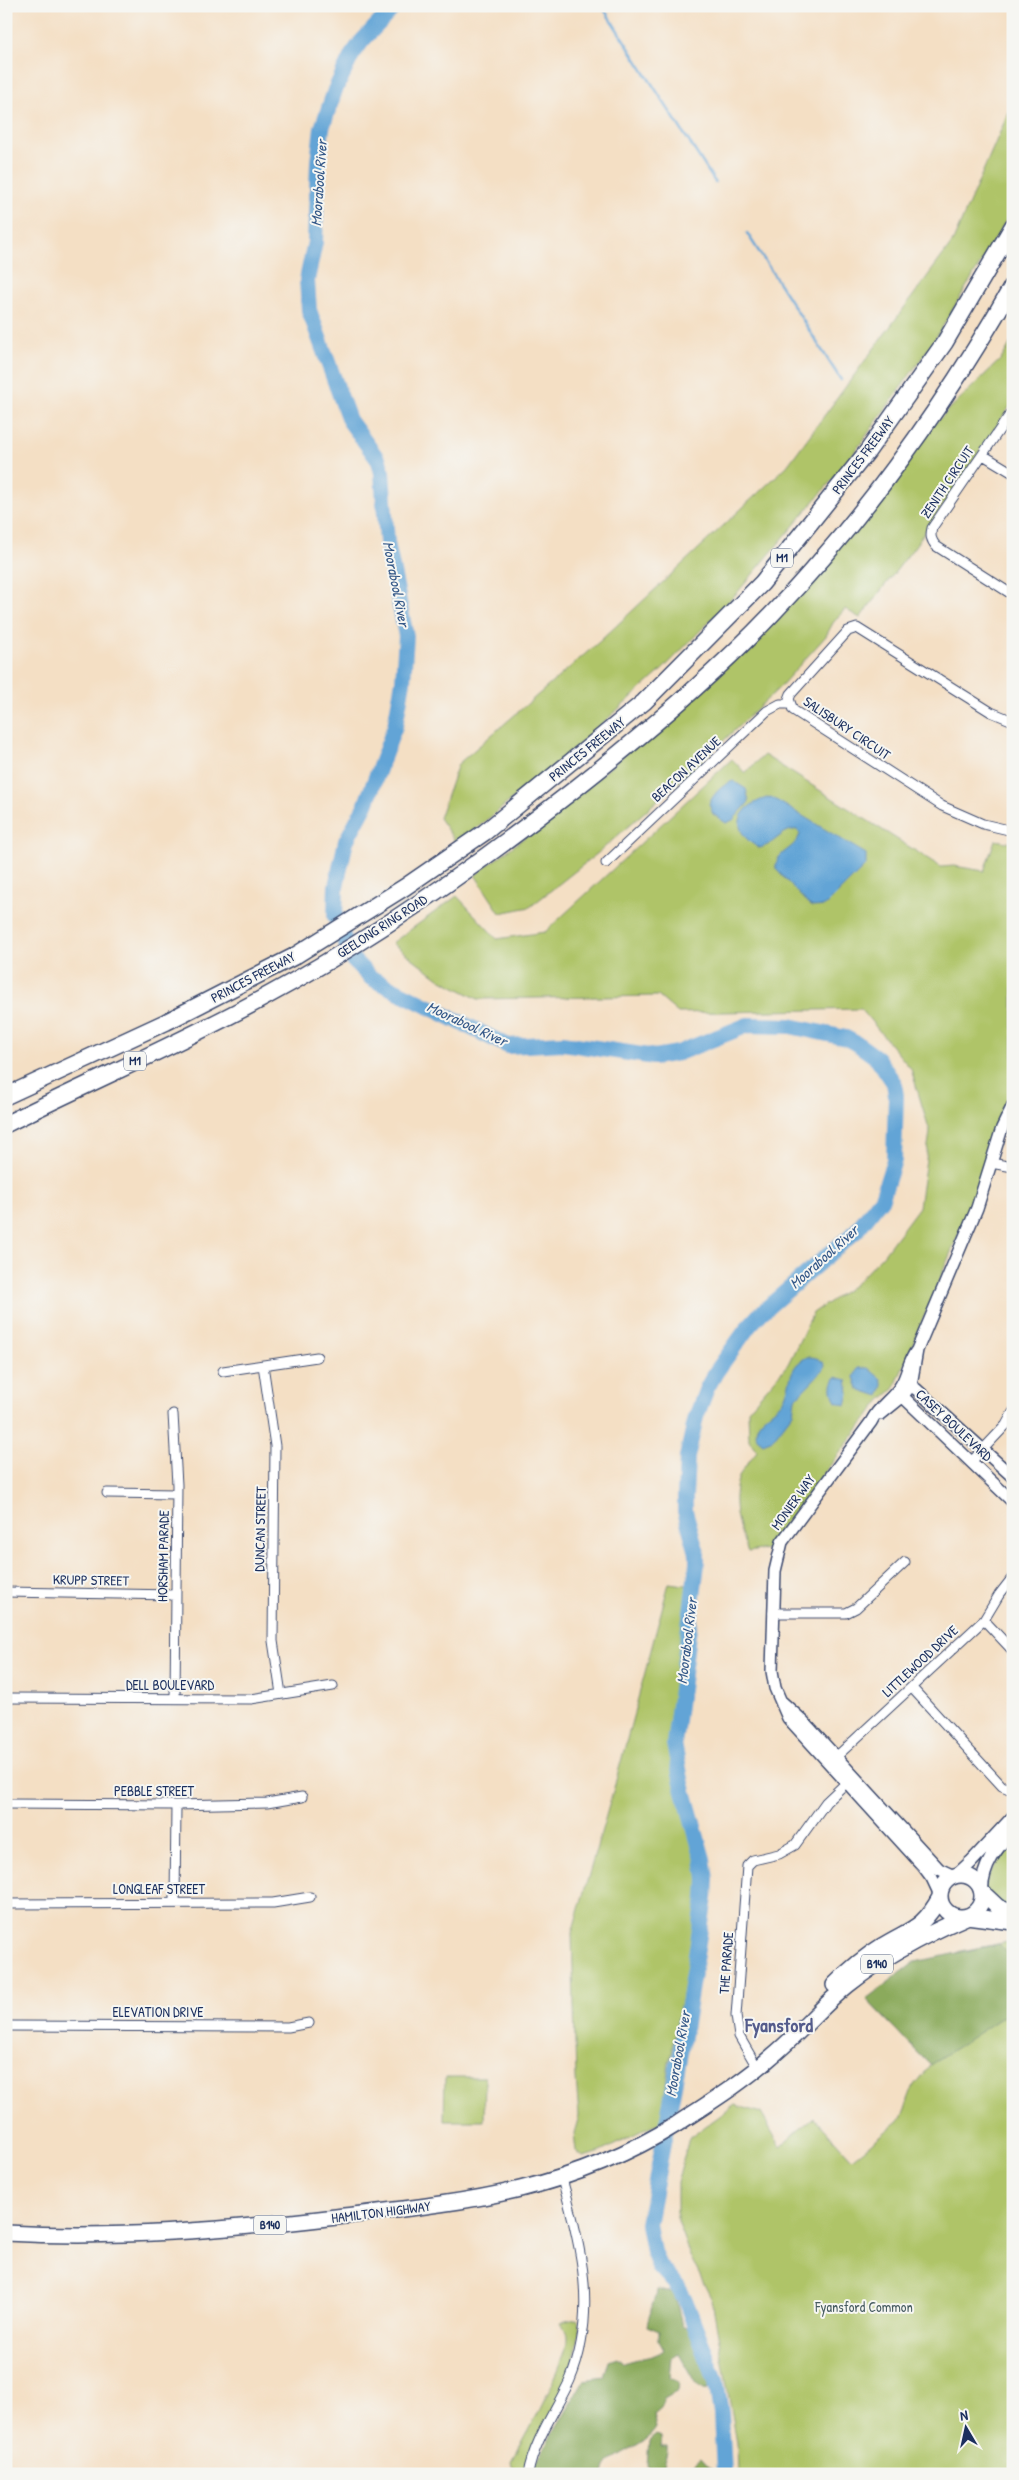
<svg xmlns="http://www.w3.org/2000/svg" width="1019" height="2480" font-family="'Patrick Hand',sans-serif">
<style>
.green{fill:#afc468;stroke:#657a63}
.forest{fill:#8baa5c;stroke:#536c5d}
.water{fill:#62a4d6;stroke:#3e6a9a}
.lines{fill:none;stroke-linecap:round;stroke-linejoin:round}
.stream{stroke:#62a4d6;stroke-width:2.5}
.river{stroke:#62a4d6;stroke-width:16}
.minor-casing{stroke:#3c496d;stroke-width:11}
.tertiary-casing{stroke:#3c496d;stroke-width:14}
.secondary-casing{stroke:#3c496d;stroke-width:15}
.primary-casing{stroke:#3c496d;stroke-width:18}
.motorway-casing{stroke:#3c496d;stroke-width:19}
.minor{stroke:#fff;stroke-width:9}
.tertiary{stroke:#fff;stroke-width:11}
.secondary{stroke:#fff;stroke-width:12}
.primary{stroke:#fff;stroke-width:15}
.motorway{stroke:#fff;stroke-width:16}
.labels{text-anchor:middle;stroke-width:4;stroke-linejoin:round;paint-order:stroke}
.shield{fill:#f6f6f2;stroke:#5d6b8a;stroke-width:1}
.shield-label{font-size:12px;font-weight:bold;fill:#1b2f5e}
.street-label{font-size:14px;fill:#1b2f5e;stroke:#f6f6f2}
.park-label{font-size:14px;fill:#475c61;stroke:#f6f6f2}
.water-label{font-size:15px;font-style:italic;fill:#345888;stroke:#f6f6f2}
.district-label{font-size:19px;font-weight:bold;fill:#545c8c;stroke:#f6f6f2}
</style>
<rect width="100%" height="100%" fill="#f6f6f2"/>
<filter id="ink" filterUnits="userSpaceOnUse"><feTurbulence type="fractalNoise" baseFrequency=".02" numOctaves="2"/><feDisplacementMap in="SourceGraphic" scale="10" xChannelSelector="R" yChannelSelector="G"/><feConvolveMatrix kernelMatrix="1 2 1 2 8 2 1 2 1" color-interpolation-filters="sRGB"/></filter>
<filter id="wash" filterUnits="userSpaceOnUse"><feTurbulence type="fractalNoise" baseFrequency=".0096" numOctaves="4" result="noise"/><feDisplacementMap in="SourceGraphic" scale="20" xChannelSelector="R" yChannelSelector="G"/><feGaussianBlur stdDeviation="1.12" result="paint"/><feColorMatrix in="noise" values="0 0 0 0 0 0 0 0 0 0 0 0 0 0 0 0 0 1.4 0 .05"/><feComposite in="paint" operator="in"/></filter>
<g filter="url(#wash)">
<rect width="100%" height="100%" fill="#f4dfc4"/>
<path class="green" d="M1013 102V209L934 341 849 460 736 594 662 670 566 756 457 844 439 818 458 764 599 642 787 466 952 243Z
M1013 339V402L915 546 860 618 845 609 833 623 826 636 779 688 701 762 598 853 530 907 500 913 475 875 570 803 718 671 936 422 1002 358Z
M764 755 941 867 954 866 984 871 995 840 1013 843V1096L1002 1107 971 1204 894 1389 881 1400 787 1521 773 1543 767 1549 748 1552C739 1530 730 1504 738 1480 741 1470 751 1459 757 1451L749 1440 748 1410 788 1364 813 1313 854 1285 883 1255 919 1207 930 1132 911 1069 861 1009 678 1013 658 996 478 999 440 979 392 943 457 896 497 939 545 932 732 759 745 773Z
M669 1583 693 1586 674 1744 677 1767 700 1820 699 1909 669 2063 661 2122 598 2153 583 2157 576 2151 574 2133 579 2116 576 2079 572 1933 612 1795Z
M1013 1842V1913L982 1892 990 1873Z
M1013 1941V2474H738L737 2443 712 2300 690 2256 677 2221V2183L689 2138 735 2105 761 2113 780 2146 814 2117 852 2159 901 2119 914 2085 930 2065 866 1999 961 1951Z
M445 2077H485L484 2121H444Z
M578 2319C588 2348 538 2443 525 2474H515L512 2462C524 2440 569 2359 567 2337 567 2332 563 2326 561 2322Z"/>
<path class="forest" d="M999 1944 1013 1961V2010L930 2065 866 1999 915 1962Z
M657 2290 674 2292 682 2325 694 2331 713 2383 707 2390 696 2384 679 2354 672 2358 670 2378 679 2382 678 2391 664 2399 661 2407 653 2414 656 2428C645 2448 607 2453 604 2474H535L533 2467 584 2380 604 2377 609 2360 617 2357 624 2363C638 2357 652 2359 664 2350L659 2341V2331L647 2326C649 2312 656 2303 657 2290Z
M656 2435 662 2437 661 2447H667C668 2457 661 2463 663 2474H651L647 2465 649 2441Z
M701 2458 712 2470 711 2474H697L694 2464Z"/>
<path class="water" d="M733 781 746 789 749 802 733 820 726 823 713 814 709 804C714 793 722 785 733 781Z
M771 797 866 854V865L825 906 813 907 808 904 776 869C774 851 797 850 800 833L797 830C782 828 774 846 759 848 726 829 739 804 771 797Z
M807 1357C815 1357 819 1358 825 1364L824 1369 795 1399 793 1413 773 1439 763 1443 757 1438C751 1417 778 1413 785 1396 792 1380 788 1367 807 1357Z
M858 1368H868L881 1379 883 1386 879 1396 858 1389 854 1377Z
M836 1377 847 1380 849 1393 846 1405 836 1402C832 1393 829 1386 836 1377Z"/>
<g class="lines">
<path class="stream" d="M602 6 715 182
M747 233 841 380"/>
<path class="river" d="M395 6 362 41 352 55 335 90 322 128 318 162 315 242 307 280 309 310 349 420 379 461 382 473 387 542 406 636 403 681 395 726 366 804 346 841 336 886 335 916 352 959 371 978 508 1046 563 1043 655 1057 678 1053 748 1025 790 1026 846 1038 859 1045 877 1058 894 1083 896 1096 894 1160 882 1198 856 1231 761 1313 749 1326 716 1372 707 1388 696 1417 687 1457 685 1497V1511L697 1553V1564L674 1744 682 1784 703 1859 706 1879 705 1898 682 2042 648 2224 653 2252 659 2266 678 2287 685 2300 716 2381 721 2414 724 2474"/>
</g>
</g>
<g filter="url(#ink)">
<g class="lines">
<g class="minor-casing">
<path id="minor" d="M1013 410 932 528C930 536 931 540 936 546L1013 595
M983 455 1013 473
M1013 721 991 712 857 628 848 631 791 694 789 699 793 710 942 806 983 824 1013 831
M606 863 767 711 780 704H789
M991 1163 1013 1167
M263 1365 275 1446 273 1641 281 1694
M223 1371 317 1357
M173 1414 177 1485 175 1698
M972 1461 1006 1425 1013 1412
M107 1493 177 1494
M6 1592 176 1595
M773 1613H846L856 1608 905 1562
M984 1620 1013 1651
M912 1688 1002 1786 1009 1789H1013
M6 1698 251 1699 333 1686
M836 1757 984 1620 999 1595 1013 1577
M6 1804 176 1805 267 1803 302 1797
M175 1903 176 1805
M6 1904 273 1903 310 1897
M6 2026 288 2027 309 2023
M754 2062 739 2036 736 2016 747 1866 753 1860 779 1854 795 1845 826 1802 846 1783
M528 2474C534 2441 556 2410 570 2380 598 2313 581 2245 562 2179"/>
</g>
<g class="tertiary-casing">
<path id="tertiary" d="M917 1350C908 1361 908 1374 901 1385 892 1400 880 1404 871 1422L782 1542 775 1571 772 1671 775 1688 788 1718 923 1866 932 1878 940 1895
M904 1383 916 1389 1013 1477
M898 1392 1013 1502
M881 1414 902 1397 911 1385 917 1350 977 1208 1002 1128 1013 1105
M782 1702 803 1721 939 1869 954 1876"/>
</g>
<g class="secondary-casing">
<path id="secondary" d="M956 1876 971 1862 1013 1817
M982 1890C982 1866 997 1847 1013 1830"/>
</g>
<g class="primary-casing">
<path id="primary" d="M940 1896a21 21 0 1 1 42 0a21 21 0 1 1-42 0Z
M982 1892 998 1907 1013 1913
M967 1916 1013 1922
M834 1985C849 1970 864 1957 882 1946 911 1928 922 1930 940 1897
M6 2233C117 2239 227 2230 336 2217 463 2202 566 2193 677 2124 709 2103 743 2082 771 2057 798 2035 821 2007 848 1985 883 1957 924 1935 966 1917"/>
</g>
<g class="motorway-casing">
<path id="motorway" d="M6 1096 166 1022 293 957 405 887 485 832 644 702 762 583 867 452 945 342 1013 226
M6 1124C92 1081 181 1043 265 997 373 939 475 867 571 792 641 737 710 679 772 614 866 516 946 403 1013 285"/>
</g>
<use href="#minor" class="minor"/>
<use href="#tertiary" class="tertiary"/>
<use href="#secondary" class="secondary"/>
<use href="#primary" class="primary"/>
<use href="#motorway" class="motorway"/>
</g>
</g>
<g class="labels">
<g class="shield">
<rect x="771" y="548.5" width="22" height="19" rx="4"/>
<rect x="124" y="1051.5" width="22" height="19" rx="4"/>
<rect x="861" y="1954.5" width="32" height="19" rx="4"/>
<rect x="254" y="2215.5" width="32" height="19" rx="4"/>
</g>
<g class="shield-label">
<text x="782" y="562">M1</text>
<text x="135" y="1065">M1</text>
<text x="877" y="1968">B140</text>
<text x="270" y="2229">B140</text>
</g>
<g class="street-label">
<text transform="translate(863 455) rotate(-53)" y="5">PRINCES FREEWAY</text>
<text transform="translate(947 482) rotate(-56)" y="5">ZENITH CIRCUIT</text>
<text transform="translate(847 728) rotate(34)" y="5">SALISBURY CIRCUIT</text>
<text transform="translate(587 749) rotate(-39)" y="5">PRINCES FREEWAY</text>
<text transform="translate(686 769) rotate(-43)" y="5">BEACON AVENUE</text>
<text transform="translate(382 926) rotate(-33)" y="5">GEELONG RING ROAD</text>
<text transform="translate(253 977) rotate(-28)" y="5">PRINCES FREEWAY</text>
<text transform="translate(954 1425) rotate(43)" y="5">CASEY BOULEVARD</text>
<text transform="translate(793 1502) rotate(-54)" y="5">MONIER WAY</text>
<text transform="translate(260 1529) rotate(-89)" y="5">DUNCAN STREET</text>
<text transform="translate(163 1556) rotate(-89)" y="5">HORSHAM PARADE</text>
<text transform="translate(91 1580) rotate(1)" y="5">KRUPP STREET</text>
<text transform="translate(920 1661) rotate(-43)" y="5">LITTLEWOOD DRIVE</text>
<text x="170" y="1690">DELL BOULEVARD</text>
<text x="154" y="1796">PEBBLE STREET</text>
<text x="159" y="1894">LONGLEAF STREET</text>
<text transform="translate(726 1963) rotate(-86)" y="5">THE PARADE</text>
<text x="158" y="2017">ELEVATION DRIVE</text>
<text transform="translate(381 2212) rotate(-7)" y="5">HAMILTON HIGHWAY</text>
</g>
<g class="park-label">
<text x="864" y="2312">Fyansford Common</text>
</g>
<g class="water-label">
<text transform="translate(319 183) rotate(-86)" y="5">Moorabool River</text>
<text transform="translate(396 584) rotate(79)" y="5">Moorabool River</text>
<text transform="translate(467 1024) rotate(25)" y="5">Moorabool River</text>
<text transform="translate(824 1257) rotate(-42)" y="5">Moorabool River</text>
<text transform="translate(687 1641) rotate(-83)" y="5">Moorabool River</text>
<text transform="translate(678 2054) rotate(-80)" y="5">Moorabool River</text>
</g>
<g class="district-label">
<text x="779" y="2032">Fyansford</text>
</g>
</g>
<rect width="1019" height="2480" fill="none" stroke="#f6f6f2" stroke-width="25"/>
<g transform="translate(966 2428) rotate(351)" stroke="#f6f6f2" stroke-width="4" paint-order="stroke">
<path d="M0-4L9 19L0 12L-9 19Z" fill="#1b2f5e"/>
<text y="-8" font-size="14" font-weight="bold" text-anchor="middle" fill="#1b2f5e">N</text>
</g>
</svg>
